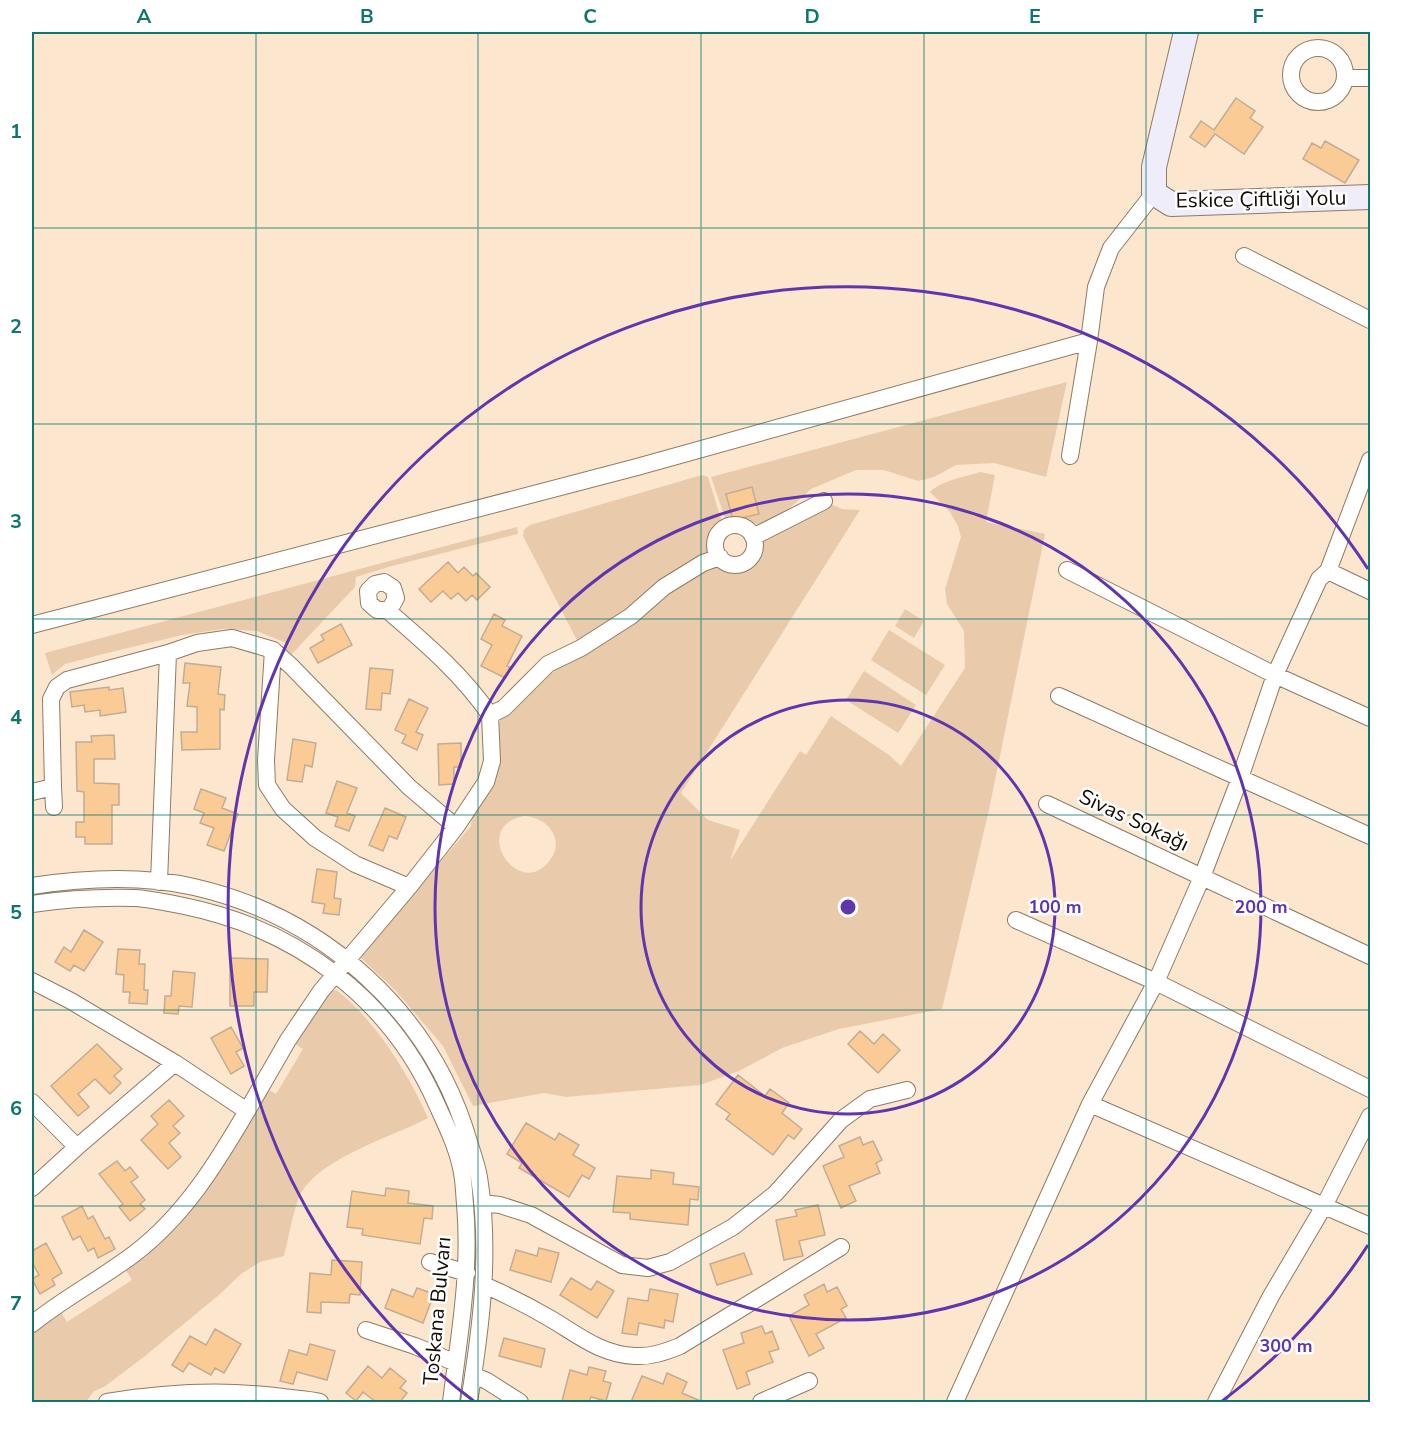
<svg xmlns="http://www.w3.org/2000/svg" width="1402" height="1434" font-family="'Nunito Sans',sans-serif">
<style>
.green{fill:#e9cbac;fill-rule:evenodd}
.building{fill:#fbcb95;stroke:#c2ac95;stroke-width:1.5}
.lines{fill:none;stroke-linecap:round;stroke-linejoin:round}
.street-casing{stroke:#8f7b65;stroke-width:18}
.secondary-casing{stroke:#8f7b65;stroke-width:26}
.street{stroke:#fff;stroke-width:16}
.secondary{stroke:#efedfa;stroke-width:24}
.grid{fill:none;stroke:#0f766e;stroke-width:1.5;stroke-opacity:0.55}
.ring{fill:none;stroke:#5f36ae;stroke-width:3}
.labels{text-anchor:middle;stroke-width:5;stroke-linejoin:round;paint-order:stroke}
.street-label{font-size:21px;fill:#130c05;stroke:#fff}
.centre{fill:#5f36ae;stroke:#fff;stroke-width:3}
.ring-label{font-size:18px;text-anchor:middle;font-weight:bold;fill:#5f36ae;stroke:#fff;stroke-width:5;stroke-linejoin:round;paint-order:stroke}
.neatline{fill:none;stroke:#0f766e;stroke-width:2}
.grid-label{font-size:20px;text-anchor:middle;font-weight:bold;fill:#0f766e}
</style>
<rect width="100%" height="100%" fill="#fce6ce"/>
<path class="green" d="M1067 382 1046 477 994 463 956 465 934 477 918 481 884 470H856L811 489 782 515 760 525 738 519 726 521 711 477Z
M980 472 995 475 986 522 1045 534 989 810 942 1009 839 1029 782 1048 739 1071 700 1085 566 1097 544 1093 473 1106 443 1046 396 991 361 958 386 925 471 826 473 802 504 708 581 648 523 536 524 530 530 525 702 475 708 477 723 525C715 533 711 540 712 551 717 556 722 561 728 563 743 569 755 557 755 543L824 501 842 509 860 510 681 793 708 820 740 830 730 861 800 751 806 755 831 716 889 755 901 766 965 668 964 631 947 604 945 589 961 537 958 526 950 512 930 492C942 480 965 477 980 472ZM524 816C547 817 566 839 550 860 520 902 468 827 524 816Z
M517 527 518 534 392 566 356 577 355 587 290 656 281 649 286 643 257 631 223 629 182 635 99 655 65 664 52 675 45 653Z
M905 609 924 621 914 638 895 626Z
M889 630 945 665 926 695 871 660Z
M864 671 916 705 898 733 846 700Z
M336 990C375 1019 409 1075 428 1118 392 1137 322 1157 301 1193 294 1206 288 1241 284 1256L260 1262 241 1274 220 1294 145 1356 104 1387 94 1391 86 1402H32V1330L59 1309 67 1322 132 1280 124 1267 174 1226 267 1089 276 1094 303 1049 295 1044 330 992Z"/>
<path class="building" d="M1236 98 1255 111 1250 118 1263 127 1244 154 1215 134 1205 147 1190 137 1201 121 1214 130Z
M1325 141 1359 160 1345 183 1303 159 1312 143 1321 148Z
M752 487 759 514 733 520 726 494Z
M448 562 458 573 464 567 473 576 476 573 490 587 477 600 472 595 466 601 458 593 451 599 443 591 431 602 419 589Z
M494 614 505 620 502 626 522 636 507 666 510 667 505 678 481 666 492 645 481 639Z
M341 624 352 645 318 663 310 648 324 640 321 635Z
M185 663 221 667 218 694 225 695 224 710 220 709V749L182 750 181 732H197V707L187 706 190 683H183Z
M370 668 393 670 390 694 382 693 381 710 366 709Z
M109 687V690L123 688 126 712 100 716V710L85 712 84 705 72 707 70 692Z
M409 699 428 708 416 732 423 735 417 750 402 743 406 735 395 730Z
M114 735 115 759H94V783L119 784V805H112V844H85V837H76V822H84V792L77 791 76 742H92L91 736Z
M293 739 316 743 312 767 305 765 302 782 287 780Z
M461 743V767H454V784L439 785 438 744Z
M337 781 357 788 347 813 355 816 349 831 335 826 338 817 326 813Z
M201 789 226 798 222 808 238 814 224 851 207 845 214 828 200 823 204 813 194 809Z
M385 808 406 817 397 839 389 836 383 851 369 845Z
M317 869 337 872 334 898 341 899 339 915 323 913 325 904 312 902Z
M84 930 103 942 84 971 74 965 70 971 55 962 64 947 71 952Z
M118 949 140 950 139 964H145L144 990H148L147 1004 129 1003 130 992H123L124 975 116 974Z
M230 958 268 959 267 992H254V1006H230Z
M173 971 195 973 192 1007 179 1006 178 1014 164 1013 165 996H171Z
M231 1027 243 1048 236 1052 244 1066 231 1074 211 1038Z
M860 1031 874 1044 883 1034 900 1050 878 1073 848 1044Z
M97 1044 122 1069 114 1076 121 1083 110 1094 95 1079 78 1094 89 1107 78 1116 51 1086Z
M738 1075 765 1096 770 1089 789 1103 782 1113 802 1129 794 1139 788 1135 773 1155 726 1119 730 1114 716 1104Z
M169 1100 184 1116 173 1126 180 1133 169 1143 181 1157 168 1169 141 1140 158 1124 151 1116Z
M526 1123 555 1140 559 1133 579 1145 573 1155 595 1168 589 1179 582 1175 569 1197 519 1168 522 1163 507 1154Z
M860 1137 863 1145 873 1141 882 1160 876 1163 880 1173 849 1186 856 1201 841 1208 823 1166 844 1157 839 1146Z
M117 1161 125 1171 130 1167 138 1177 131 1182 145 1200 140 1204 145 1209 130 1221 119 1207 123 1204 99 1174Z
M651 1170 674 1173 673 1184 699 1187 698 1200 690 1199 688 1225 630 1219V1213L613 1212 617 1176 651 1179Z
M386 1188 409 1191 408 1203 433 1206 432 1219 424 1218 420 1244 362 1235 363 1229 347 1227 352 1191 385 1196Z
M818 1205 825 1235 799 1241 803 1256 784 1260 776 1220 797 1216 795 1210Z
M82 1206 88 1219 93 1216 105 1239 109 1237 115 1249 98 1258 94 1248 88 1251 80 1236 73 1240 62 1217Z
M46 1243 62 1273 52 1279 55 1285 40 1294 32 1279 39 1275 32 1262V1251Z
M539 1248 559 1253 551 1282 510 1270 516 1250 537 1256Z
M744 1253 752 1274 717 1285 710 1264Z
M332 1260 362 1262 360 1295 350 1294 349 1303 321 1302V1313L307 1312 310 1273 331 1275Z
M571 1278 591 1290 597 1281 614 1291 597 1318 560 1295Z
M824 1284 827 1292 837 1287 847 1306 841 1309 846 1318 816 1334 824 1348 809 1356 789 1316 809 1305 804 1295Z
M417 1288 434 1294 423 1323 385 1308 392 1289 413 1297Z
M650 1289 678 1294 673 1322 665 1320 664 1328 639 1323 637 1335 622 1333 628 1298 648 1301Z
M762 1326 765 1334 772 1331 779 1349 769 1352 773 1362 746 1372 750 1384 737 1389 723 1350 744 1343 741 1333Z
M215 1329 241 1344 224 1373 215 1368 211 1375 189 1363 183 1372 172 1365 190 1336 206 1345Z
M504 1338 545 1349 541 1367 499 1356Z
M310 1344 335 1351 327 1380 297 1372 293 1384 280 1381 289 1350 307 1355Z
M368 1366 382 1378 390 1368 406 1381 400 1388 407 1393 400 1402H376L363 1392 356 1401 346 1393Z
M589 1367 606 1371 603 1381 611 1383 606 1401 591 1397 589 1402 562 1401 570 1370 587 1375Z
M667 1373 687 1382 682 1393 703 1402H631L642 1376 663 1384Z"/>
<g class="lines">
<g class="street-casing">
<path id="street" d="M1291 75a27 27 0 1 1 54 0a27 27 0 1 1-54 0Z
M1345 78H1370
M1244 256 1370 320
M1070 456 1089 341 1096 287 1111 248 1154 193
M1370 460 1328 571 1319 579 1275 675 1240 778 1370 836
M715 545a20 20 0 1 1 40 0a20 20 0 1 1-40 0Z
M753 537 824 501
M1067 570 1275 675 1370 718
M1328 571 1370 591
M387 610H377L369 603 368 591 375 584 384 582 393 588 396 598 391 607 387 610C424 642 462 674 490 715
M32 625 637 467 1089 341
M273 650 291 666 409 787 456 827
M168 653 197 643 232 638 273 650 266 760 267 785 283 809 315 838 355 864 409 887
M53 787 51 699 57 687 67 680 168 653 159 882
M32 792 53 787 54 807
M1047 804 1202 877 1240 778 1059 696
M32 886C85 878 141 875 194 887 325 917 432 1013 469 1142 473 1154 477 1166 479 1177 491 1252 481 1328 469 1402
M32 904C66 899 101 897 135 898 151 899 169 903 184 906 297 929 391 999 437 1105 447 1127 458 1149 462 1173 464 1183 464 1194 465 1204 471 1272 459 1336 451 1402
M1016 920 1156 982 1202 877 1370 956
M32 981 71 1001 175 1063
M1370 1089 1156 982 1090 1104 1370 1226
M32 1102 77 1147 175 1063 247 1111 288 1040 321 991 409 887 456 827 486 782 492 761 490 715 504 708 548 664 581 648 631 616 664 587 703 563 720 557
M32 1188 77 1147
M482 1203 500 1205 531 1215 622 1265 648 1268 670 1262 733 1227 775 1194 841 1120 870 1099 907 1090
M430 1262 467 1273
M484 1285C507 1295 529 1306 551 1319 578 1335 602 1355 635 1356 651 1357 665 1352 680 1346L841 1247
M32 1324C64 1298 101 1279 134 1254 184 1216 216 1164 247 1111
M366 1330 415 1346 456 1363
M473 1375 487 1381 520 1402
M107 1402C167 1392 223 1389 283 1397 296 1399 308 1399 320 1402
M761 1402 809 1381
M955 1402 1090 1104
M1216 1402 1271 1296 1324 1206 1370 1116"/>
</g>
<g class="secondary-casing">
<path id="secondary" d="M1186 32 1154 167V193L1171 204 1370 197"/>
</g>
<use href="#street" class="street"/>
<use href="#secondary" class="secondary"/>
</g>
<path class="grid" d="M256 32V1402M478 32V1402M701 32V1402M924 32V1402M1146 32V1402M32 228H1370M32 424H1370M32 619H1370M32 815H1370M32 1010H1370M32 1206H1370"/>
<g class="ring">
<circle cx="848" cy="907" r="207"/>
<circle cx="848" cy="907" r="413"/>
<path d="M1368 1245A620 620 0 0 1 1221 1402M475 1402A620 620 0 1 1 1368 569"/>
</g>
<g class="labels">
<g class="street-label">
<text transform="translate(1261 199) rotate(-1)" y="7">Eskice Çiftliği Yolu</text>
<text transform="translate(1134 820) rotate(25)" y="7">Sivas Sokağı</text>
<text transform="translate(437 1311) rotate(-85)" y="7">Toskana Bulvarı</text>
</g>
</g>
<circle cx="848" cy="907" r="9" class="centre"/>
<g class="ring-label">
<text x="1055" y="913">100 m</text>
<text x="1261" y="913">200 m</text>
<text x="1286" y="1352">300 m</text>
</g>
<rect width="1402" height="1434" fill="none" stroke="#ffffff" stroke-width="66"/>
<rect x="33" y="33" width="1336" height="1368" class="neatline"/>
<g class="grid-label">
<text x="144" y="23">A</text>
<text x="367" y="23">B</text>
<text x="590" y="23">C</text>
<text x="812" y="23">D</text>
<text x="1035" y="23">E</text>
<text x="1258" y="23">F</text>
<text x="16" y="138">1</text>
<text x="16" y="333">2</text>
<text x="16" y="528">3</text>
<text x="16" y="724">4</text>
<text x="16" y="919">5</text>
<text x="16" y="1115">6</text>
<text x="16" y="1310">7</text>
</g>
</svg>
